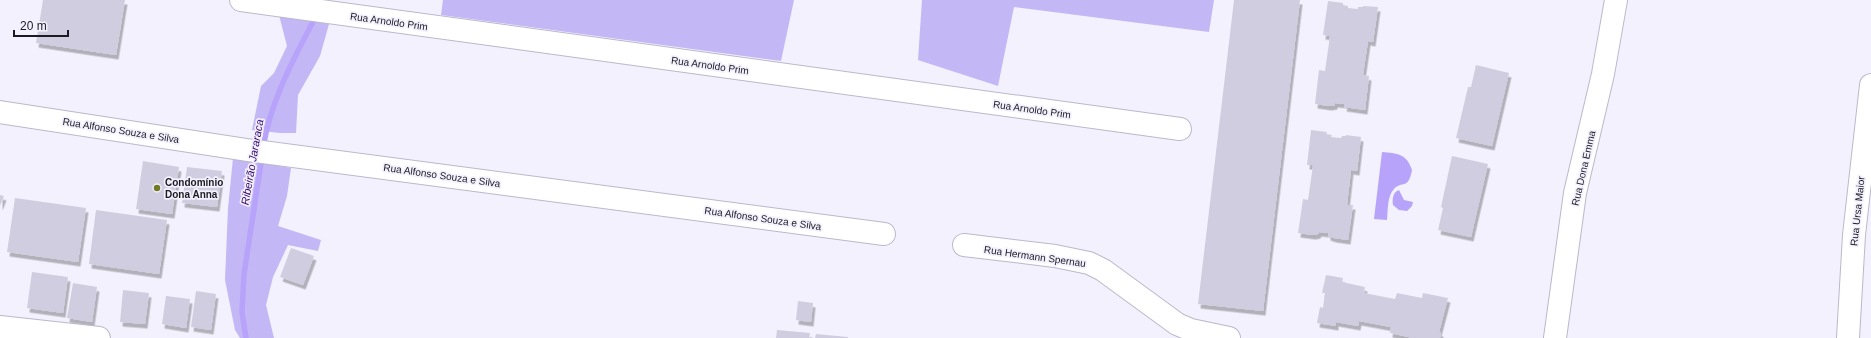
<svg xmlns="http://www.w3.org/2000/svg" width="1871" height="338" font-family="Arial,sans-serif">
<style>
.green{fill:#c4b7f5}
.water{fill:#b7a3fa}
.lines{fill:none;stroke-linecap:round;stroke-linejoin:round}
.stream{stroke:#b7a3fa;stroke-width:5.5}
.building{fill:#d0cde1;filter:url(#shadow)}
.street-casing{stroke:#bbb8cb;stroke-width:24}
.secondary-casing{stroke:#bbb8cb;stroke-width:24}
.street{stroke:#fff;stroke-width:22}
.secondary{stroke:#fff;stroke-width:22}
.poi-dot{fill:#737a24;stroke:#f3f1fd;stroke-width:1.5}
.labels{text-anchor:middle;stroke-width:3.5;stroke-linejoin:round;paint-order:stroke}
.street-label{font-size:10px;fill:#1c1a21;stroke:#f3f1fd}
.poi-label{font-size:10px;font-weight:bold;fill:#1c1a21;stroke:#f3f1fd;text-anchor:start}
.water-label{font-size:11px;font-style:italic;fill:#370a71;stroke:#f3f1fd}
</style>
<defs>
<filter id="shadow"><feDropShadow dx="2.5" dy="4.5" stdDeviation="0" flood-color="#0004"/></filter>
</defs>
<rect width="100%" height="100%" fill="#f3f1fd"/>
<path class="green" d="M443 0H794L781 61 441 15Z
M922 0H1214L1209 32 1014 7 998 86 918 60Z
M279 15 329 24 320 56 298 95 296 133H280L252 130 261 86 274 73 287 46Z
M233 158 291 168 287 196 278 226 321 240 318 251 288 245 273 277 266 305 274 338H240L235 330 225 280 228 208Z"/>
<path class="water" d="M1382 152C1397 153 1407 154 1412 170 1408 191 1402 180 1394 189 1387 196 1388 211 1387 220L1374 219Z
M1399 190 1404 200 1413 202 1412 206 1407 211 1399 210 1393 205C1392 199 1393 192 1399 190Z"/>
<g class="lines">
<path class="stream" d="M263 149C270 100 295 57 317 14
M246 338 242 312 244 274 262 157"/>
</g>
<path class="building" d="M43 0H125L116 55 36 43Z
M1234 0H1300L1263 311 1198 304Z
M1328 1 1343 3V5L1348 6V8L1358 9V7H1363V6L1378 7 1373 42 1368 41 1363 75 1369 76 1365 110 1344 107 1345 104 1335 103V105L1329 106 1315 104 1319 70 1325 71 1330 36 1323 35Z
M1476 65 1509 73 1492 146 1456 138 1468 87H1471Z
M1311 130 1327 132 1326 134 1332 135 1331 137 1341 138 1342 136H1346V135L1361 137 1357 171 1351 170 1347 205H1353L1348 240 1334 238 1328 236V233L1319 232 1318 234 1313 235 1298 233 1303 199 1308 200 1313 165H1307Z
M1452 156 1488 164 1471 237 1438 230 1443 208 1441 207Z
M143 161 179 167 172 214 136 209Z
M187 167 222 171 217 207 182 203Z
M0 195 4 196 0 206Z
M15 198 86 208 78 262 7 252Z
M96 210 167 220 159 274 89 264Z
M291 248 314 256 303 285 280 277Z
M32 272 68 277 63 313 27 308Z
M1326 275 1343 278 1342 282 1365 287 1364 293 1395 299 1397 293 1422 298 1423 293 1448 298 1439 332H1441L1440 338H1413L1390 333 1391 327 1359 321 1358 326 1336 322V326L1317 323 1320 307 1323 308 1325 293H1322Z
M73 283 97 287 92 322 67 318Z
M123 290 149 293 145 324 120 322Z
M196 291 216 294 211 330 191 327Z
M166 296 190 299 186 328 162 324Z
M798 301 813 303 811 322 796 320Z
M777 330 810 333 809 338H776Z
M816 334 848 337V338H815Z"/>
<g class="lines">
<g class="street-casing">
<path id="street" d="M241 0 1180 129
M0 112 247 150 884 234
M964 245 1055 256 1089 263 1103 270 1177 324 1191 330 1229 338
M0 327 99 338
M1848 338 1854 235 1871 85"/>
</g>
<g class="secondary-casing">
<path id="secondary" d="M1555 338 1575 193 1603 74 1616 0"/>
</g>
<use href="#street" class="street"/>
<use href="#secondary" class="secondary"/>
</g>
<circle class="poi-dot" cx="157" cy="188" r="4"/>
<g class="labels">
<g class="street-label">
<text transform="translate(389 21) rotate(8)" y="4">Rua Arnoldo Prim</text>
<text transform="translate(710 65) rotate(8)" y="4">Rua Arnoldo Prim</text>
<text transform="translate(1032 109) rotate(8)" y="4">Rua Arnoldo Prim</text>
<text transform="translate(121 130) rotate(9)" y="4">Rua Alfonso Souza e Silva</text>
<text transform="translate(1583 168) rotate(-77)" y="4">Rua Dona Emma</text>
<text transform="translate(442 175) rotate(8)" y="4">Rua Alfonso Souza e Silva</text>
<text transform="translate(1857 211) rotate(-84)" y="4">Rua Ursa Maior</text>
<text transform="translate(763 218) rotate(8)" y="4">Rua Alfonso Souza e Silva</text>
<text transform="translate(1035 256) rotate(8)" y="4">Rua Hermann Spernau</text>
</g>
<g class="poi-label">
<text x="165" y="186">Condomínio<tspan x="165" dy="12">Dona Anna</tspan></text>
</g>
<g class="water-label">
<text transform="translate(252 162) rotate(-80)" y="4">Ribeirão Jararaca</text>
</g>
</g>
<path d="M14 30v6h54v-6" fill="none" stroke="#1c1a21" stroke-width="2"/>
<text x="20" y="30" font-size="12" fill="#1c1a21" stroke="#f3f1fd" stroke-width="3" paint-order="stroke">20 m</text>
</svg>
